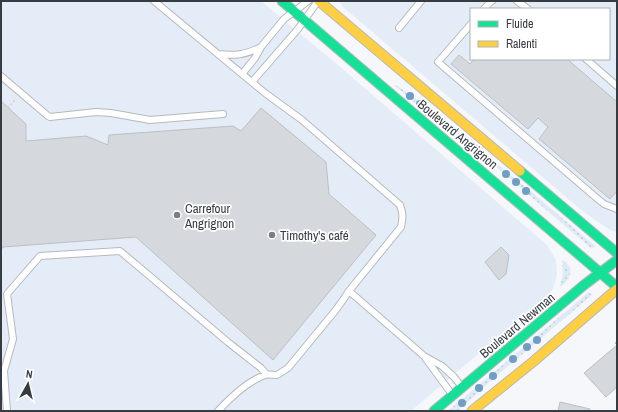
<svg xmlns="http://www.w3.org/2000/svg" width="618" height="412" font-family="'Archivo Narrow',sans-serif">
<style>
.built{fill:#e4edf7;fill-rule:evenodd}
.grass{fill:url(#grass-dots)}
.building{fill:#d5d9dd;stroke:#bcbfc4}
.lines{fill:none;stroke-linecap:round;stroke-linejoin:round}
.lane-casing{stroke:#b6b9bc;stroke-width:8}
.fast-casing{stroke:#b6b9bc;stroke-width:11}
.slow-casing{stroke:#b6b9bc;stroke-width:11}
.path{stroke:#d4d6d7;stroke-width:2;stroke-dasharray:2 2;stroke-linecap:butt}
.lane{stroke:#fefefe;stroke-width:6}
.fast{stroke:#16e098;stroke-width:9}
.slow{stroke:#ffcf43;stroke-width:9}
.tree{fill:#6e9ec5}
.poi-dot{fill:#7a7d82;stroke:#fff;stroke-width:1.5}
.labels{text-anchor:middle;stroke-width:3.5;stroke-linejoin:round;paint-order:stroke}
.street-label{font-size:13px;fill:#373c42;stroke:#fff}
.poi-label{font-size:13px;fill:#373c42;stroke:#fff;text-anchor:start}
</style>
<defs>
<pattern id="grass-dots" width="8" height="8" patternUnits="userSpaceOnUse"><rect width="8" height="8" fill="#dfeaf7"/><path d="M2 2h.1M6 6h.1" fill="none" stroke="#c0cad5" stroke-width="1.8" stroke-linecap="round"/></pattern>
</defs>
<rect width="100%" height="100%" fill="#f5f7fa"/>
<path class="built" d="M1 1H261L339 66 547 245 556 260 557 275 553 289 543 299 411 411H1Z
M339 1H617V232L610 230 585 213 573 203 343 7ZM471 9H609V59H471Z"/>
<path class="grass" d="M396 85 448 122 515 179 528 189 595 246 592 249 495 166 440 124 395 86Z
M562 260C575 266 571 280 560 287V286L563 274Z
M589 292 592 295 494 378 458 411H448Z"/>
<path class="building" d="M459 55 470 64 474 59H567L617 102V191L610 199 539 139 548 127 538 118 528 129 451 64Z
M1 101 26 124V141L86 136 108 145 109 135 233 126 241 131 261 108 326 162 329 194 376 235 273 360 136 237 3 247 1 250Z
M501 247 509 255 506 274 499 280 485 262Z
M617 341V387L606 397 584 373 617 345 615 343Z
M560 402 590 409 589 411H558Z"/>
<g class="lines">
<g class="lane-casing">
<path id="lane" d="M154 1 265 93 302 120 400 205C403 213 403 218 401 227L349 291 343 300 335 311 288 368 277 375C273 375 268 374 265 375 248 381 230 398 218 411
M517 1 528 9
M484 9 490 2 492 1
M471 24 438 62 599 200 604 204 617 209
M399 28 421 1
M218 54C235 56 245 55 261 47
M586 59 617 86
M242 74 255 58 261 47 284 19 308 1
M1 76 48 116 50 117 96 112 111 113 150 120 223 114
M252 82 298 29 318 1
M349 291 424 356 442 366 454 377 462 387
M426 359 451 393
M7 411 4 371 13 339 7 294 40 256 120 251 229 343 261 368 266 374"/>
</g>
<g class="fast-casing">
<path id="fast" d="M282 1 617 287
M520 171 617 253
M434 411 584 285 617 260"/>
</g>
<g class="slow-casing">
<path id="slow" d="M319 1 520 171
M472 411 534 361 617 289"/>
</g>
<path class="path" d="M8 108 16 98"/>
<use href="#lane" class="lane"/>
<use href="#fast" class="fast"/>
<use href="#slow" class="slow"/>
</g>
<g class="tree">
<circle cx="410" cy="96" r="4"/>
<circle cx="420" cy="104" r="4"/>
<circle cx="428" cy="112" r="4"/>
<circle cx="441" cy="122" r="4"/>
<circle cx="449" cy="128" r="4"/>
<circle cx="462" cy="138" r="4"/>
<circle cx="474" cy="148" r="4"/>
<circle cx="506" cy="174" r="4"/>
<circle cx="516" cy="182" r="4"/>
<circle cx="526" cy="191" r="4"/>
<circle cx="537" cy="340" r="4"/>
<circle cx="527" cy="347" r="4"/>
<circle cx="513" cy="359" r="4"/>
<circle cx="493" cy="376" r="4"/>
<circle cx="479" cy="388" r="4"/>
<circle cx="462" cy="403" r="4"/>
</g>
<g class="poi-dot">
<circle cx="177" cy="215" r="4"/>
<circle cx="272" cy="235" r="4"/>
</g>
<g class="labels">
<g class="street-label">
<text transform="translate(458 134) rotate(40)" y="5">Boulevard Angrignon</text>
<text transform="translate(517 325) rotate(-40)" y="5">Boulevard Newman</text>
</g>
<g class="poi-label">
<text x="185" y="213">Carrefour<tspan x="185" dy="15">Angrignon</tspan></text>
<text x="280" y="240">Timothy's café</text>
</g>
</g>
<rect width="618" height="412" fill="none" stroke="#373c42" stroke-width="4"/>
<rect x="470" y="8" width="140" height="52" fill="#ffffff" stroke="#afb1b3"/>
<rect x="478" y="21" width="20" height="6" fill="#16e098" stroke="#afb1b3"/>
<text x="506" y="28" font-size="12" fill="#373c42">Fluide</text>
<rect x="478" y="41" width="20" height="6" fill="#ffcf43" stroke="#afb1b3"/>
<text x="506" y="48" font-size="12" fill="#373c42">Ralenti</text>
<g transform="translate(28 384) rotate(8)" stroke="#ffffff" stroke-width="3" paint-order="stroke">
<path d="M0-3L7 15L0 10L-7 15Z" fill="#373c42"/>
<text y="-6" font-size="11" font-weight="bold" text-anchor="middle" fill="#373c42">N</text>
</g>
</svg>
